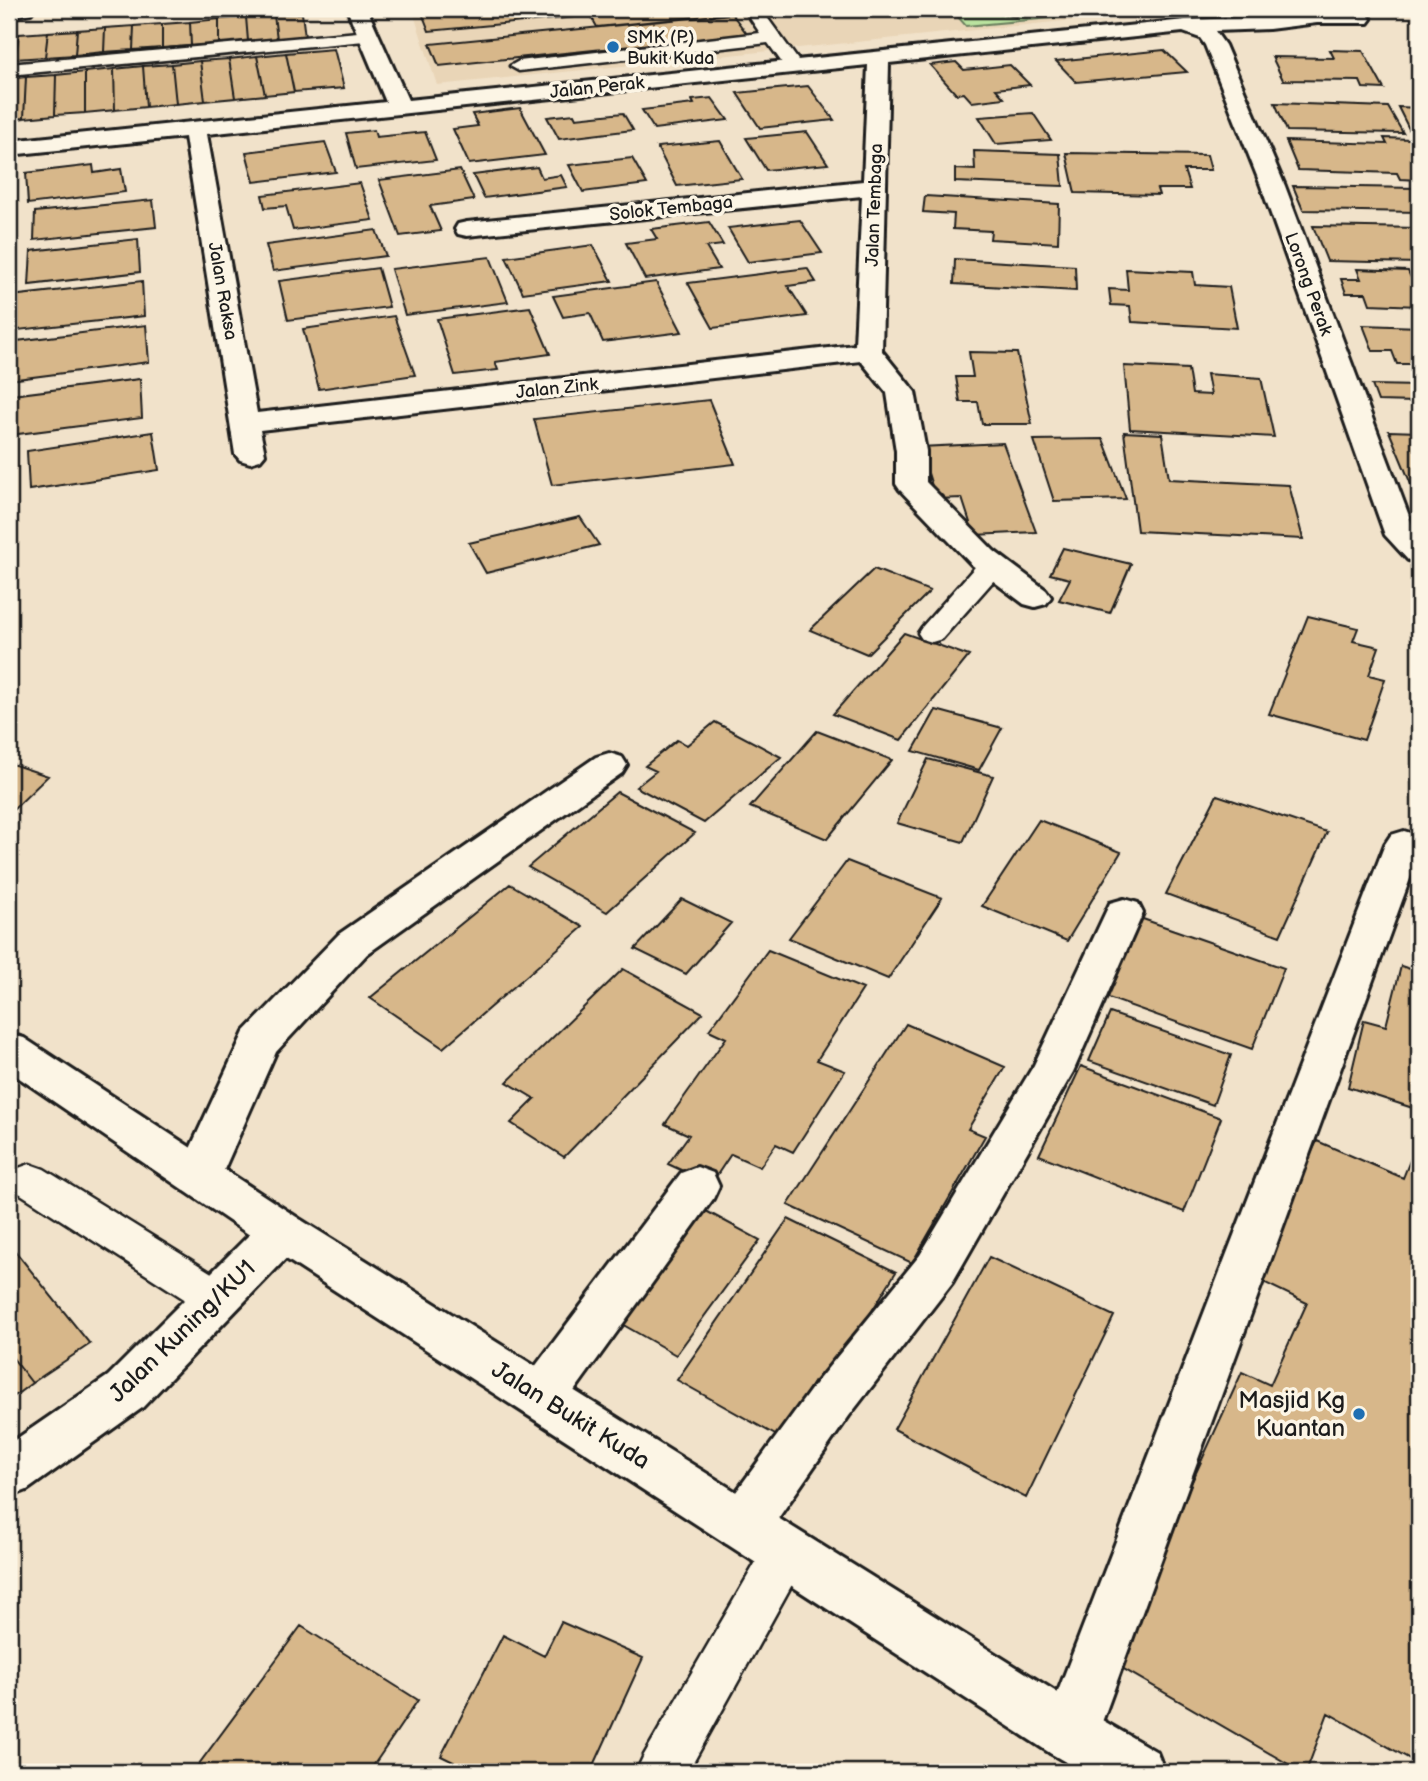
<svg xmlns="http://www.w3.org/2000/svg" width="1428" height="1781" font-family="'Balsamiq Sans',sans-serif">
<style>
.built{fill:#e9d5b7}
.green{fill:#bae39f;stroke:#6b805e;stroke-width:2}
.building{fill:#d7b78a;stroke:#1c1c1c;stroke-width:2}
.lines{fill:none;stroke-linecap:round;stroke-linejoin:round}
.service-casing{stroke:#1c1c1c;stroke-width:5}
.minor-casing{stroke:#1c1c1c;stroke-width:6}
.tertiary-casing{stroke:#1c1c1c;stroke-width:6}
.service{fill:#fcf5e5;fill-rule:evenodd}
.minor{fill:#fcf5e5;fill-rule:evenodd}
.tertiary{fill:#fcf5e5;fill-rule:evenodd}
.poi-dot{fill:#1f6fb2;stroke:#fcf5e5;stroke-width:2.5}
.labels{text-anchor:middle;stroke-width:7;stroke-linejoin:round;paint-order:stroke}
.far-poi-label{font-size:18px;fill:#1c1c1c;stroke:#fcf5e5;text-anchor:start}
.far-street-label{font-size:18px;fill:#1c1c1c;stroke:#fcf5e5}
.near-street-label{font-size:24px;fill:#1c1c1c;stroke:#fcf5e5}
.near-poi-label{font-size:24px;fill:#1c1c1c;stroke:#fcf5e5;text-anchor:end}
</style>
<rect width="100%" height="100%" fill="#f1e2ca"/>
<filter id="ink" filterUnits="userSpaceOnUse"><feTurbulence type="fractalNoise" baseFrequency=".0143" numOctaves="2"/><feDisplacementMap in="SourceGraphic" scale="14" xChannelSelector="R" yChannelSelector="G"/><feConvolveMatrix kernelMatrix="1 2 1 2 8 2 1 2 1" color-interpolation-filters="sRGB"/></filter>
<g filter="url(#ink)">
<path class="built" d="M412 9H1181L437 85Z"/>
<path class="green" d="M951 9H1124L1126 11 966 26Z"/>
<path class="building" d="M470 9H583L587 16 429 31 422 13Z
M587 9H722L726 14 597 27Z
M976 9H1027L1016 17Z
M302 13 305 37 277 39 274 15Z
M732 14 747 34 439 66 430 44Z
M274 15 277 39 248 41 246 17Z
M246 17 248 41 219 44V19Z
M219 19V44L191 46 190 22Z
M190 22 191 46 162 48V24Z
M162 24V48L133 50 134 26Z
M134 26 133 50 104 52 105 28Z
M105 28 104 52 75 55 77 30Z
M77 30 75 55 45 57 48 32Z
M48 32 45 57 15 59 19 34Z
M19 34 15 59 9 60V35Z
M334 49 344 88 294 92 286 53Z
M1164 50 1187 72 1076 82 1056 61Z
M1330 50 1363 51 1384 89 1363 88 1360 81 1283 80 1272 57 1334 58Z
M286 53 294 92 265 95 257 56Z
M257 56 265 95 235 98 229 59Z
M229 59 235 98 205 101 200 61Z
M200 61 205 101 176 104 172 64Z
M956 62 964 70 1010 65 1030 85 996 89 1004 98 972 102 964 93 956 94 930 65Z
M172 64 176 104 146 107 143 66Z
M143 66 146 107 115 110 114 69Z
M114 69 115 110 85 113V72Z
M85 72V113L55 115 56 75Z
M56 75 55 115 24 118 26 77Z
M26 77 24 118 9 120V79Z
M808 86 834 120 760 128 737 93Z
M712 98 728 120 654 129 642 110 694 104 692 100Z
M1275 103 1388 107 1403 133 1287 131Z
M1398 107 1419 108V145H1417Z
M520 108 545 155 469 164 453 129 478 126 472 114Z
M623 113 633 130 559 139 547 117 574 114 576 118Z
M1033 113 1051 140 996 144 979 117Z
M374 130 376 137 425 132 436 160 356 169 346 133Z
M807 132 828 164 766 170 746 138Z
M1384 138 1411 139 1419 154V180L1400 179 1397 173 1298 170 1286 141 1387 144Z
M720 141 742 179 677 186 657 147Z
M325 142 336 172 254 182 246 152Z
M974 151 1060 154 1063 186 955 182V169L975 170Z
M1066 153 1207 155 1211 170H1184L1190 189H1157L1159 195 1075 193Z
M632 158 647 184 583 192 569 165Z
M93 165 94 173 121 169 125 192 28 204 26 173Z
M537 167 542 178 561 175 567 187 484 198 473 175Z
M460 170 474 200 430 206 441 231 400 236 379 180Z
M360 183 373 220 293 230 286 206 265 208 262 195Z
M1293 186 1419 188V212L1303 210Z
M925 196 1059 204 1058 243 990 239 991 231 953 229 954 214 923 212Z
M153 200 156 227 34 240 35 212Z
M800 220 822 253 748 262 728 228Z
M709 222 723 245 706 247 719 269 645 279 626 243 657 239 651 229Z
M1313 226 1419 228V263L1327 261Z
M376 230 386 256 273 271 266 245Z
M138 239 140 272 29 285 31 251Z
M593 245 612 281 523 293 506 257Z
M490 257 508 302 405 315 391 269Z
M955 259 1075 266 1076 291 954 284Z
M378 268 389 307 288 320 279 281Z
M807 268 816 282 788 286 807 316 713 328 688 283Z
M1126 269 1193 272 1195 285 1229 287 1237 328 1132 322 1130 306 1111 305 1109 289 1128 290Z
M1357 269 1408 271 1412 280H1419V306L1370 304 1366 293H1346L1341 279H1361Z
M142 281 144 316 9 331 11 296Z
M656 282 682 332 603 342 590 313 563 317 553 296Z
M530 307 550 354 495 362 498 370 455 375 437 319Z
M394 316 415 375 319 389 303 329Z
M146 325 149 362 9 380V342Z
M1363 325 1419 327V364H1397L1392 351H1373Z
M969 352 1017 353 1032 424H982L978 402H960L956 377H973Z
M1124 366 1188 369 1192 394 1211 395 1207 374 1261 378 1274 437 1130 429Z
M140 379 142 418 10 435 12 395Z
M1372 385 1419 386V412L1415 402 1378 401Z
M709 400 735 464 552 485 534 419Z
M1389 431 1419 432V494H1415Z
M153 432 159 470 29 490 27 451Z
M1124 432 1162 434 1169 479 1289 485 1303 539 1137 531Z
M1103 439 1126 499 1054 501 1034 440Z
M1003 443 1036 532 974 535 962 498 936 499 920 447Z
M580 517 599 545 486 573 469 543Z
M1063 548 1131 564 1110 613 1059 600 1070 579 1050 574Z
M874 569 930 591 867 654 810 630Z
M1308 616 1358 628 1353 641 1379 647 1369 675 1385 679 1364 740 1269 714Z
M904 633 969 656 901 740 833 714Z
M936 710 1002 728 979 770 913 751Z
M715 722 781 757 704 823 636 787 656 771 645 766 677 740 687 745Z
M817 731 892 760 827 839 750 807Z
M928 759 993 776 963 842 897 823Z
M9 763 48 776 9 814Z
M617 792 695 833 607 912 528 867Z
M1217 795 1327 832 1280 936 1166 894Z
M1039 820 1121 852 1067 941 982 906Z
M847 861 942 898 888 979 789 938Z
M510 884 583 927 443 1048 370 998Z
M682 899 731 923 686 974 635 949Z
M1137 917 1284 968 1252 1049 1100 995Z
M768 950 863 989 817 1060 845 1071 793 1152 776 1144 760 1167 731 1154 711 1184 668 1164 689 1135 665 1124 726 1038 709 1030Z
M1401 966 1419 972V1110L1348 1087 1364 1020 1386 1026Z
M623 969 703 1013 564 1157 511 1123 535 1099 507 1082Z
M1110 1013 1231 1055 1213 1105 1089 1061Z
M906 1024 1005 1067 968 1129 985 1136 912 1263 788 1205Z
M1081 1066 1221 1118 1184 1212 1039 1155Z
M1317 1141 1403 1178 1415 1148 1419 1150V1764L1328 1713 1306 1772H1302L1110 1661 1242 1372 1270 1385 1307 1303 1253 1277Z
M706 1211 760 1240 676 1355 620 1323Z
M788 1219 896 1272 825 1387 814 1381 779 1437 677 1380Z
M11 1246 90 1344 32 1383 9 1353V1248Z
M989 1257 1114 1316 1026 1498 894 1429Z
M9 1353 32 1383 9 1400Z
M561 1622 643 1658 591 1772H474L441 1756 503 1635 544 1656Z
M301 1626 418 1700 369 1772H193Z"/>
<g class="lines">
<g class="service-casing">
<path id="service" d="M744 9H761L803 67 800 71H788L768 43 519 71 510 66 519 61 760 33Z
M369 31 378 36 375 40 9 75V64Z
M992 557 1002 559 1006 565 1002 571 942 639 932 642 922 639 918 633 922 627 982 559Z
M30 1164 44 1169 231 1285 237 1298 231 1311 217 1316 203 1311 16 1191 11 1180 16 1169Z
M787 1530 803 1536 810 1552 688 1772H636L644 1755 771 1536Z"/>
</g>
<g class="minor-casing">
<path id="minor" d="M9 9H34L31 13 9 17Z
M347 9H367L408 100 1185 20 1269 17 1317 11 1368 15 1371 19 1368 23H1317L1269 29 1215 31 1225 45 1285 186 1415 532 1419 536V562L1408 560 1385 535 1261 186 1205 45 1200 38 1183 32 889 63 882 351 915 392 926 451V482L994 551 1046 590 1051 597 1046 604 1035 607 1024 604 972 565 900 490 896 484V451L887 393 861 361 260 430 265 454 260 460 250 463 240 460 235 454 185 137 9 155V141L386 102ZM868 65 863 181 467 222 458 224 455 229 458 234 467 236 862 196 855 345 257 413 207 134Z
M609 753 622 757 627 765 622 773 367 954 276 1052 215 1190 199 1196 183 1190 177 1177 244 1032 339 934 596 757Z
M1404 831 1417 835 1419 854 1098 1733 1090 1753 1070 1761 1050 1753 1042 1733 1385 844 1391 835Z
M1124 899 1138 903 1143 913 1073 1072 952 1283 849 1416 761 1543 743 1550 725 1543 717 1525 725 1507 815 1384 920 1255 1034 1065 1110 903Z
M697 1167 713 1173 719 1186 713 1199 559 1412 542 1419 525 1412 517 1396 525 1380 681 1173Z
M282 1213 298 1218 305 1232 298 1246 142 1408 27 1490 9 1497V1444L108 1376 266 1218Z"/>
</g>
<g class="tertiary-casing">
<path id="tertiary" d="M9 1034 24 1038 298 1218 1090 1713 1157 1752 1165 1772H1083L1050 1753 266 1246 9 1071Z"/>
</g>
<use href="#service" class="service"/>
<use href="#minor" class="minor"/>
<use href="#tertiary" class="tertiary"/>
</g>
</g>
<g class="poi-dot">
<circle cx="613" cy="47" r="7"/>
<circle cx="1359" cy="1414" r="7"/>
</g>
<g class="labels">
<g class="far-poi-label">
<text x="627" y="43">SMK (P)<tspan x="627" dy="21">Bukit Kuda</tspan></text>
</g>
<g class="far-street-label">
<text transform="translate(597 87) rotate(-6)" y="6">Jalan Perak</text>
<text transform="translate(874 205) rotate(-88)" y="6">Jalan Tembaga</text>
<text transform="translate(671 208) rotate(-6)" y="6">Solok Tembaga</text>
<text transform="translate(1309 284) rotate(70)" y="6">Lorong Perak</text>
<text transform="translate(223 291) rotate(80)" y="6">Jalan Raksa</text>
<text transform="translate(557 388) rotate(-6)" y="6">Jalan Zink</text>
</g>
<g class="near-street-label">
<text transform="translate(182 1331) rotate(-44)" y="8">Jalan Kuning/KU1</text>
<text transform="translate(571 1415) rotate(32)" y="8">Jalan Bukit Kuda</text>
</g>
<g class="near-poi-label">
<text x="1345" y="1408">Masjid Kg<tspan x="1345" dy="28">Kuantan</tspan></text>
</g>
</g>
<rect width="1428" height="1781" fill="none" stroke="#fcf5e5" stroke-width="35"/>
<rect x="18" y="18" width="1393" height="1746" fill="none" stroke="#1c1c1c" stroke-width="2.5" filter="url(#ink)"/>
</svg>
